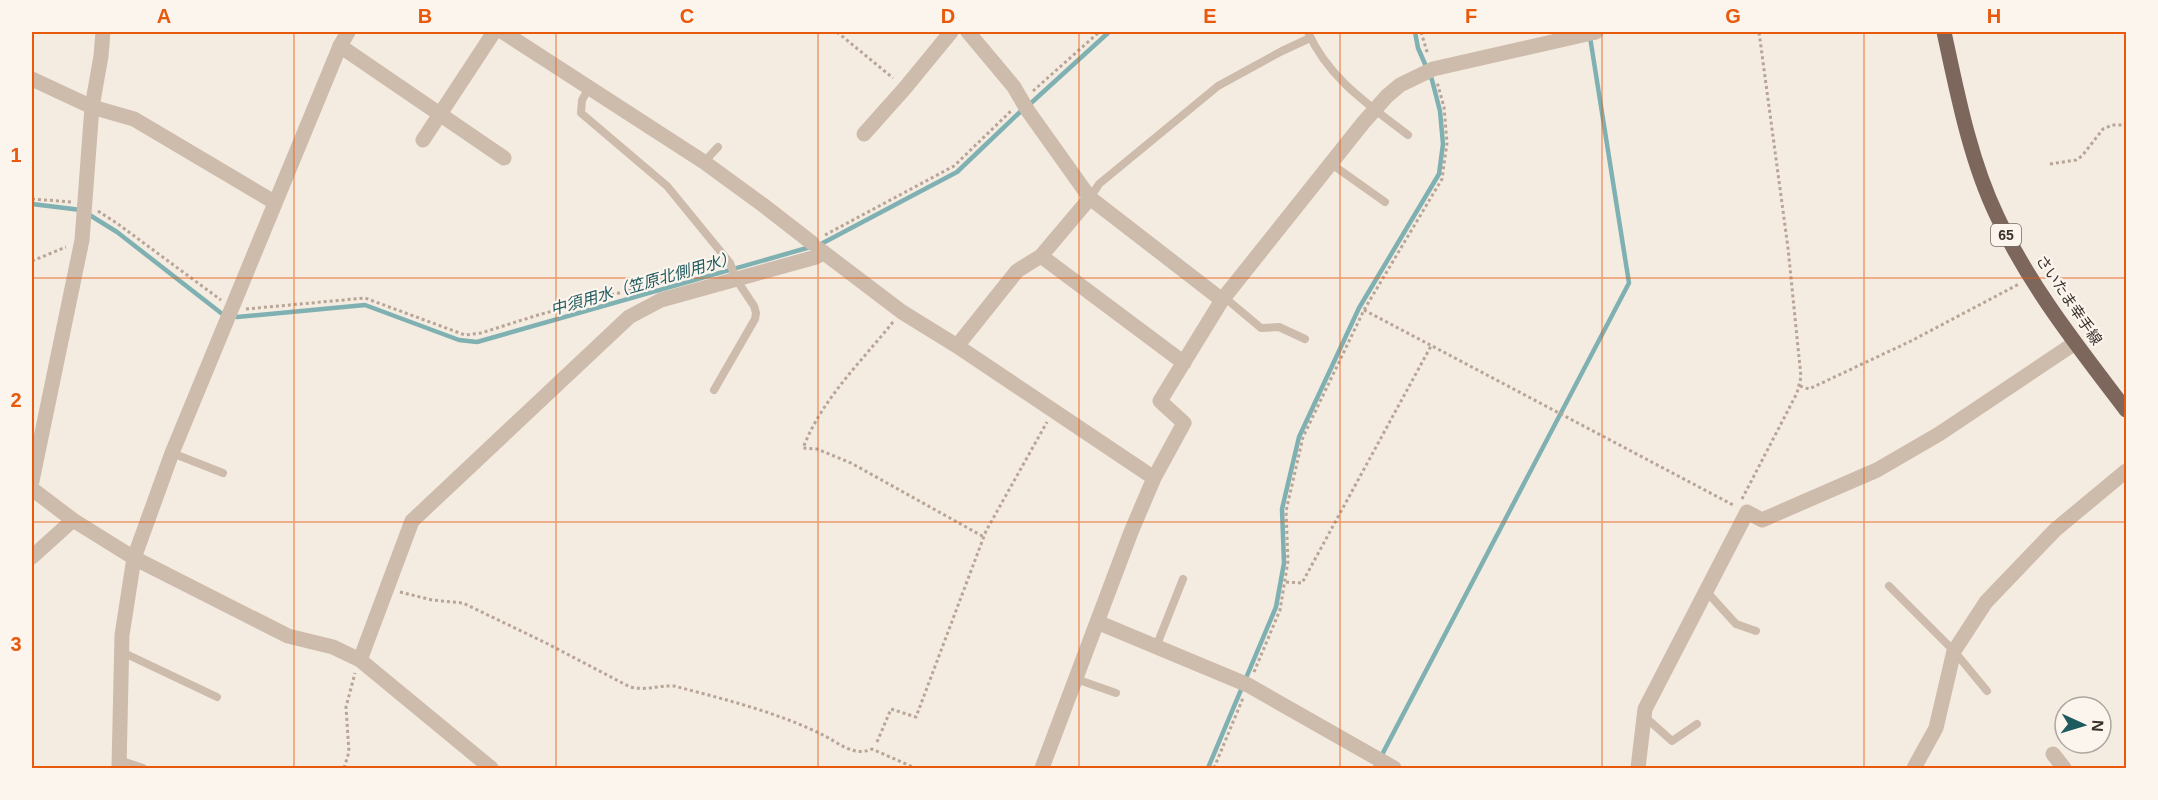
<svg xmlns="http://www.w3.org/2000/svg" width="2158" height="800" font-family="Arial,'Noto Sans JP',sans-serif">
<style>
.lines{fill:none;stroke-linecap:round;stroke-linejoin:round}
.stream{stroke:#7fb0b2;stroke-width:4.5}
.path{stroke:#b9a596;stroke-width:3;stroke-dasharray:3 3;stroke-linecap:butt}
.service{stroke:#cdbbac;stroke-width:8}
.minor{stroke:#cdbbac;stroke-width:15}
.tertiary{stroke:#cdbbac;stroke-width:15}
.primary{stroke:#7d675c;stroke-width:15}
.grid{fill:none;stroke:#e8590c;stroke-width:1.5;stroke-opacity:0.55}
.labels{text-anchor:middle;stroke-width:4.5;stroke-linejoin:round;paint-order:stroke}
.shield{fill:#fbf5ee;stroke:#756b66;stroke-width:1.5}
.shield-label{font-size:14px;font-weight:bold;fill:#3b302b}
.street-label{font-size:15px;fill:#3b302b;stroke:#fbf5ee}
.water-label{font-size:16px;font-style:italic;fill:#1f5a5e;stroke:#fbf5ee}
.neatline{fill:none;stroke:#e8590c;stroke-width:2}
.grid-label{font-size:20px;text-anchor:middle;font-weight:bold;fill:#e8590c}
</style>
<rect width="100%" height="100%" fill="#f4ebe1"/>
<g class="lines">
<path class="stream" d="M1030 104 1109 32
M32 204 81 210
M88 214 117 232 221 313
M237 317 365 305 459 340 477 342 484 340 821 244 957 172 1020 112
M1208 768 1276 607 1284 563 1282 509 1299 437 1359 308 1439 174 1443 144 1440 111 1432 80 1418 48 1415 32
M1375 768 1629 283 1590 37"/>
<path class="path" d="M837 32 893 78
M1421 32 1428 55
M1033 91 1099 32
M2050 164 2076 160 2082 156 2103 129 2112 125H2126
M32 199 72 202
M98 211 118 224 221 300
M825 235 954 166 1012 110
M32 261 66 247
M246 309 365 298 465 335 481 333 538 315 718 266
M1364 310 1735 506
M893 322C861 362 822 399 803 448L817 449 851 463 984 537
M1800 386 1809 389 1911 341 2019 284
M1742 499 1797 393 1801 377 1788 248 1759 32
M1286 582 1302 583 1431 346
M400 592 432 600 463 603 546 643 630 687C647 691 658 685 674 686 724 699 780 713 825 736 840 744 855 757 872 749L915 768
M1254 672 1280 610 1288 561 1286 511 1303 437 1364 310 1442 179 1447 143 1444 107 1437 82
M877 742 891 709 916 717 986 531 1047 422
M344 768 349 752 346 707 355 673
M1214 768 1243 698"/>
<path class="service" d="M1308 32C1328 78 1369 105 1408 135
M589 88 582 100 581 113 667 186 730 263 736 279 754 306 756 313 755 319 714 390
M704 162 718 147
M1330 163 1385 202
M1090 198 1099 184 1218 86 1282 51 1310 38
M1224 297 1261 328 1279 327 1305 339
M172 453 223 473
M1889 586 1954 651 1987 691
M1706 591 1736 624 1756 631
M1156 647 1183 579
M122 652 217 697
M1076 679 1116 693
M1644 716 1672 741 1697 724
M119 760 143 768"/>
<path class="minor" d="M503 32 704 162 763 205 812 243
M968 32 1014 87 1028 111 1090 198 1222 300
M340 46 504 158
M32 79 92 107 134 119 274 202
M864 134 905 88 951 32
M423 140 494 32
M819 249 902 312 957 346 1154 478
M1041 256 1184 363
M957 346 1017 271 1041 256 1090 198
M32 481 82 240 92 107 101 56 103 32
M32 489 73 520 134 558 288 636 333 647 360 660 491 768
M32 557 73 520
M1097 622 1248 685 1394 768
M360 660 412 521 629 317 661 300 816 257 823 253
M2053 754 2064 768
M1042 768 1131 532 1154 478 1184 423 1160 401 1222 300 1363 123 1387 96 1400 85 1433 69 1596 32
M1638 768 1645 709 1747 512 1762 520 1877 470 1939 434 2075 343
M1914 768 1936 728 1954 651 1986 602 2055 530 2126 471"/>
<path class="tertiary" d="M119 768 122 635 134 558 172 453 340 46 348 32"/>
<path class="primary" d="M1944 32C1957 92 1970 160 1997 216 2030 287 2079 348 2126 410"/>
</g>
<path class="grid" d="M294 32V768M556 32V768M818 32V768M1079 32V768M1340 32V768M1602 32V768M1864 32V768M32 278H2126M32 522H2126"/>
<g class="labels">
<rect class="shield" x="1991" y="224" width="30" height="22" rx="4.5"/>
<g class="shield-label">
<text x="2006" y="240">65</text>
</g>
<g class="street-label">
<text transform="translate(2069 300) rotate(56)" y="5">さいたま幸手線</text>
</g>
<g class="water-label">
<text transform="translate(643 283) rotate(-16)" y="6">中須用水（笠原北側用水）</text>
</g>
</g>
<rect width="2158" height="800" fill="none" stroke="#fbf5ee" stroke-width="66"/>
<g transform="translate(2083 725) rotate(94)"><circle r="28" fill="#fbf5ee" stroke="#aea6a0" stroke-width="1.5"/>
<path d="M0-4.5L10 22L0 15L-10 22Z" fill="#1f5a5e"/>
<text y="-9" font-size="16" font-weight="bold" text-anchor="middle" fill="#3b302b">N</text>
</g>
<rect x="33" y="33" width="2092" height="734" class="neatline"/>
<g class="grid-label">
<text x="164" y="23">A</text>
<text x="425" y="23">B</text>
<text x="687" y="23">C</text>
<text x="948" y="23">D</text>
<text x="1210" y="23">E</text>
<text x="1471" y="23">F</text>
<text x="1733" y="23">G</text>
<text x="1994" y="23">H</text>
<text x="16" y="162">1</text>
<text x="16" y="407">2</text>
<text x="16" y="651">3</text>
</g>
</svg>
